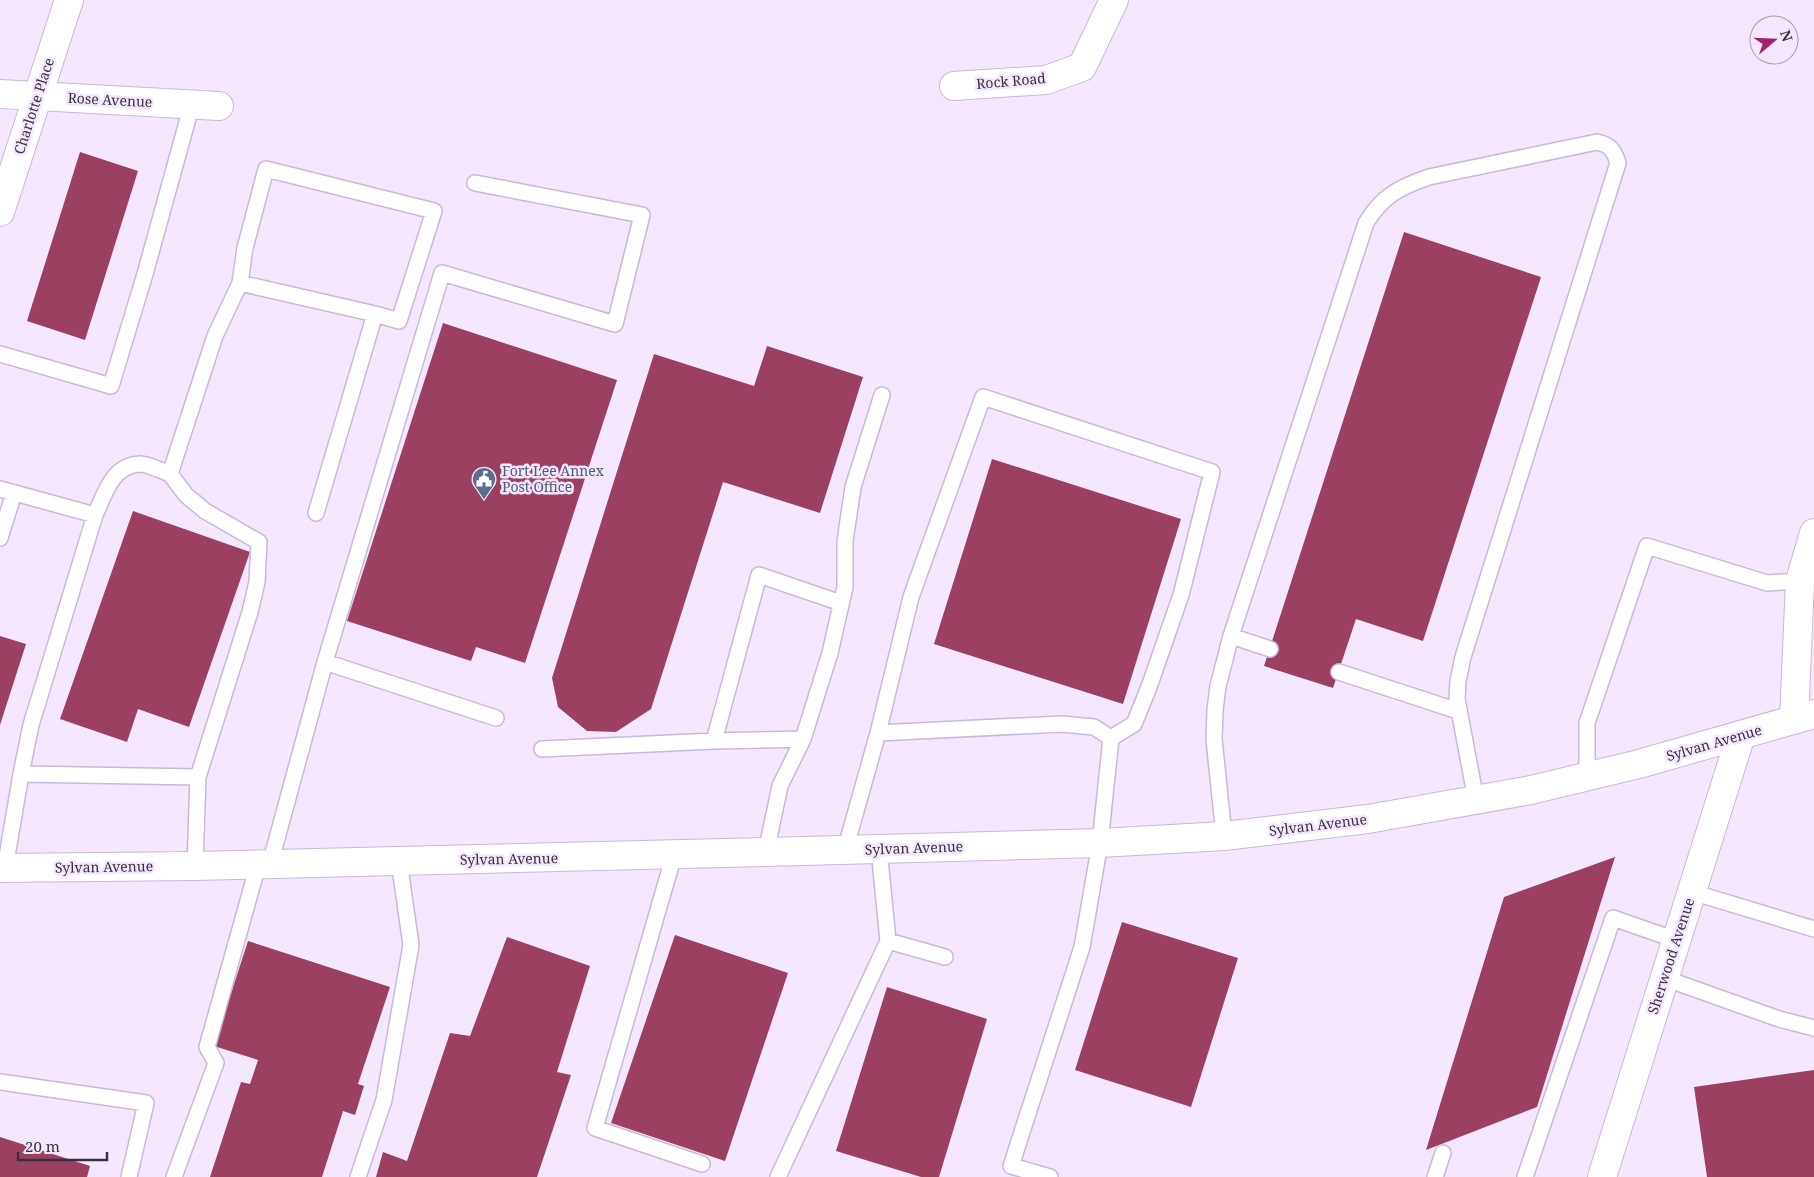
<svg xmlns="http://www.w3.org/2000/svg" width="1814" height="1177" font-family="'Noto Serif',serif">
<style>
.building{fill:#9c4062}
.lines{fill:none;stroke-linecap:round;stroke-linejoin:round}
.service-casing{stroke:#cab9d6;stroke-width:18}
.minor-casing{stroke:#cab9d6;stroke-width:30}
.primary-casing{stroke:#cab9d6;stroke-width:30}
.service{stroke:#fff;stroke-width:15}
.minor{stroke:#fff;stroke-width:28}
.primary{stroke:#fff;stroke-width:28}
.labels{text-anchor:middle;stroke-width:5;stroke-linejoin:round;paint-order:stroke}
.street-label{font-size:14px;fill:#39323e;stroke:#f5e7ff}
.service-label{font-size:14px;fill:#4e5e75;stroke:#f5e7ff;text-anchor:start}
</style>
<rect width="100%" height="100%" fill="#f5e7ff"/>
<path class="building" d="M80 152 138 171 85 340 27 321Z
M1404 232 1541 277 1423 641 1356 619 1333 688 1264 666Z
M443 323 617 380 525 663 476 647 471 661 347 621Z
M767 346 863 377 820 513 723 482 651 709 616 732 587 731 558 707 552 678 654 354 754 386Z
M992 459 1181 519 1123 704 934 644Z
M133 511 250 552 189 727 138 709 127 742 60 719Z
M0 636 26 644 0 725Z
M1615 857 1537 1107 1426 1150 1504 897Z
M1122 922 1238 958 1191 1107 1075 1070Z
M675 935 788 973 725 1161 611 1123Z
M507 937 590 966 557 1072 571 1075 537 1177H376L383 1152 407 1161 450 1033 470 1036Z
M248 941 390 987 358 1084 364 1086 355 1115 343 1111 322 1177H210L241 1082 250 1084 258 1060 214 1046Z
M887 987 987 1019 939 1177H921L836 1151Z
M1814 1070V1177H1707L1694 1087Z
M0 1137 90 1166 87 1177H0Z"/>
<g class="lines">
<g class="service-casing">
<path id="service" d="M240 283 375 314
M0 354 111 386 145 274 192 104
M170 474 186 495 205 511 259 542 257 582 250 612 198 777
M0 489 95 515 31 725 21 774 5 868
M95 515C105 494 112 465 140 464 149 464 161 471 170 474L215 336 240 283 245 248 266 169 434 211 399 321 375 314 316 513
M0 538 14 493
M1231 636 1270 649
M325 662 496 718
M1339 672 1458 711
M878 733 1061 724 1094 727 1111 738
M714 741 803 739
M542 749 714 741 759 575 841 603
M21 774 198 777 195 866
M1587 777V723L1647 546 1767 583 1800 581
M1224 836 1214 739 1215 710 1218 686 1231 636 1366 223C1382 196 1400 187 1429 177L1597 142C1610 145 1614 150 1618 163L1463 657 1458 681 1457 699 1476 800
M845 850 878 733 911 597 983 397 1212 472 1181 595 1149 687 1134 724 1111 738 1100 843 1082 947 1011 1166 1050 1177
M766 852 780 786 803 739 830 653 845 587V541L853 487 882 395
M674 855 595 1128 702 1164
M270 864 325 662 442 273 615 324 642 215 475 183
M1692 892 1814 929
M888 941 945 957
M1664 978 1779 1019 1814 1028
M0 1082 146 1103 129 1177
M174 1177 216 1063 207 1047 258 865
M358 1177 384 1100 411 945 399 861
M778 1177 888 941 879 849
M1435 1177 1443 1153
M1525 1177 1613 918 1676 940"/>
</g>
<g class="minor-casing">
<path id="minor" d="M954 86 1046 80 1082 67 1114 0
M0 94 219 106
M0 212 69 0
M1794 720 1800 581 1814 533
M1602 1177 1741 735"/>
</g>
<g class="primary-casing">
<path id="primary" d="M0 868 195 866 766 852 1100 843 1224 836 1368 819 1531 790 1639 764 1814 714"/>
</g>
<use href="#service" class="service"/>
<use href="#minor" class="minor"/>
<use href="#primary" class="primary"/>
</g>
<defs>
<g id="civic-pin" transform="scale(1.25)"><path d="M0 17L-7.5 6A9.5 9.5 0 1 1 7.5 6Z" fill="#5c6f8a" stroke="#f5e7ff"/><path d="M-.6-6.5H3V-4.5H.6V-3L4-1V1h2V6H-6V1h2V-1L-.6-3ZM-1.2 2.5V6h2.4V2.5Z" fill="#fff"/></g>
</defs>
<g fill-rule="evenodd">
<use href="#civic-pin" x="484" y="479"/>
</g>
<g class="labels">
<g class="street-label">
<text transform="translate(1011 81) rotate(-5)" y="5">Rock Road</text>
<text transform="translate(110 100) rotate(3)" y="5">Rose Avenue</text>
<text transform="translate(34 106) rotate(-72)" y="5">Charlotte Place</text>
<text transform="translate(1714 743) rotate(-16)" y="5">Sylvan Avenue</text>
<text transform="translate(1318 825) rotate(-7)" y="5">Sylvan Avenue</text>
<text transform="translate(914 848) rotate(-2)" y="5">Sylvan Avenue</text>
<text transform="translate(509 859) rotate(-1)" y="5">Sylvan Avenue</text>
<text transform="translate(104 867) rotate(-1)" y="5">Sylvan Avenue</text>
<text transform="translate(1671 956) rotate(-72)" y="5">Sherwood Avenue</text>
</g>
<g class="service-label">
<text x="502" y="476">Fort Lee Annex<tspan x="502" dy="16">Post Office</tspan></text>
</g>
</g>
<g transform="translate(1774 40) rotate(71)"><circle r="24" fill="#f5e7ff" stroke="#aa9fb2"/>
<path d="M0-4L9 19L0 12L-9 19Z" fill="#a02072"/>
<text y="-8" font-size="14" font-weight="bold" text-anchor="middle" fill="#39323e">N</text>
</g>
<path d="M18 1152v8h89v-8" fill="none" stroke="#39323e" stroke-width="2.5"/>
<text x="25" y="1152" font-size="15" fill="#39323e" stroke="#f5e7ff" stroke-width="4" paint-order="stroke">20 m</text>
</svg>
